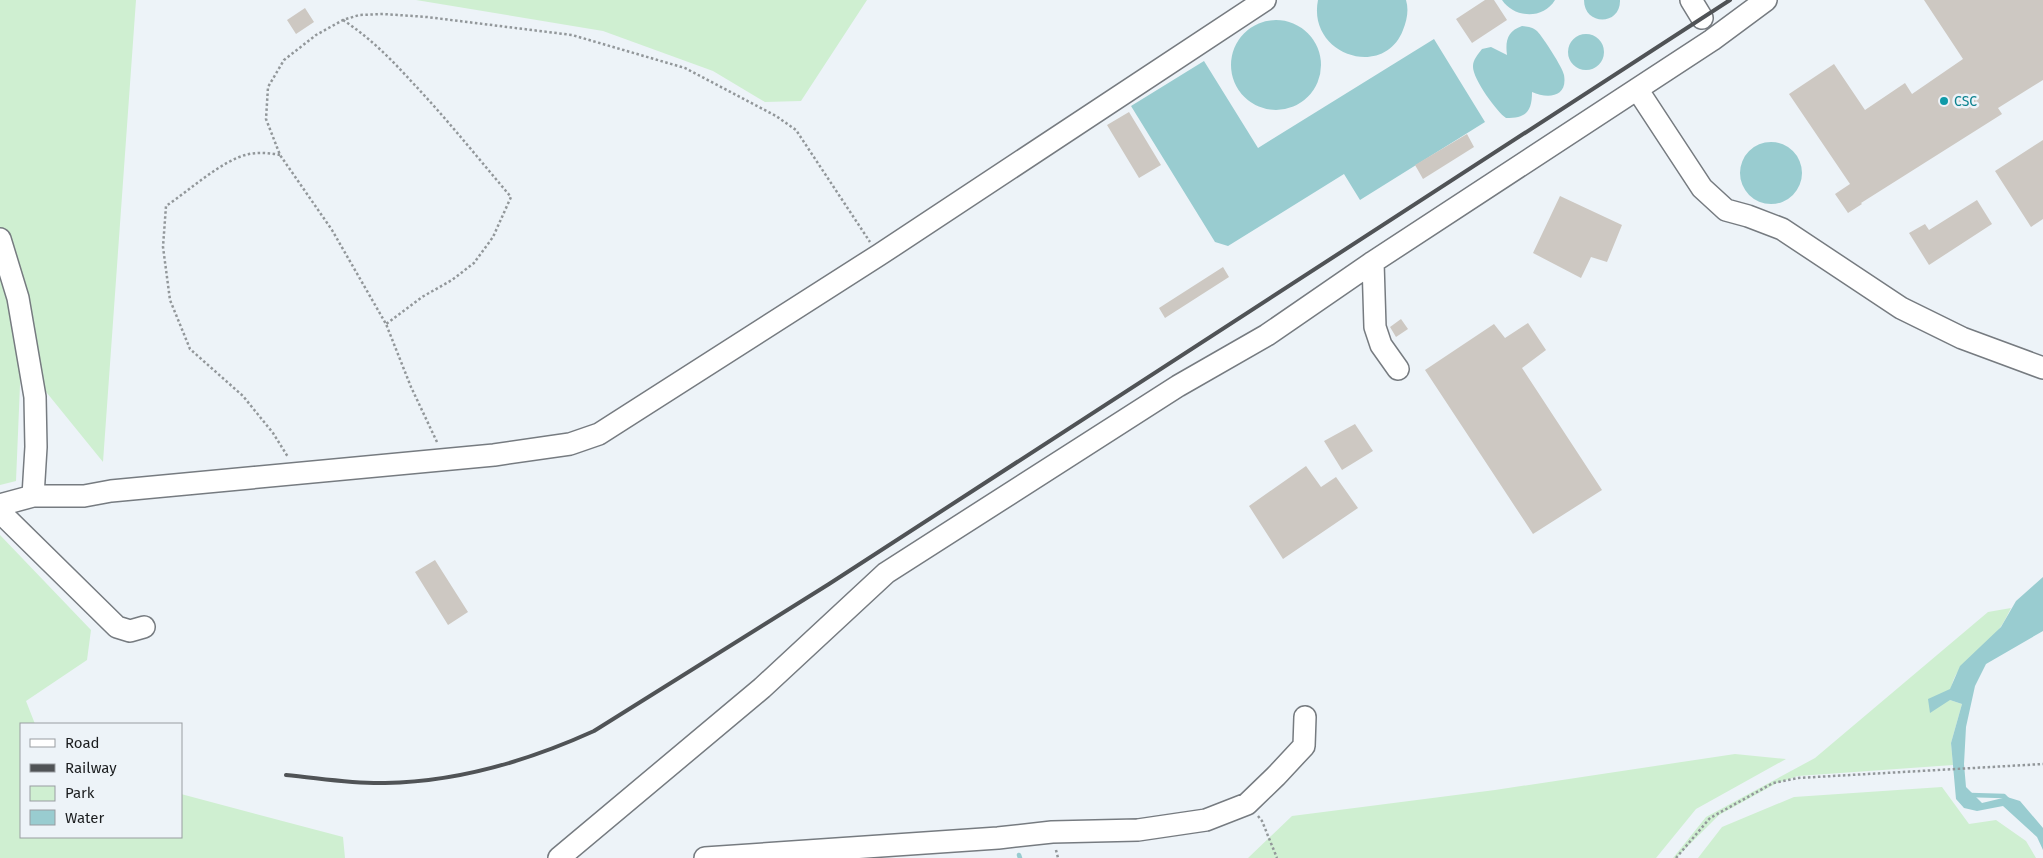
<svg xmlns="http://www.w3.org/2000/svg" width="2043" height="858" font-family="'Fira Sans',sans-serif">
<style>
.green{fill:#cfefd1}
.water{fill:#99ccd0}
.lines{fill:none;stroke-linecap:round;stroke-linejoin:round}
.stream{stroke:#99ccd0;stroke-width:4.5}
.building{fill:#cdc8c2}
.minor-casing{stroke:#767b80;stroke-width:24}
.path{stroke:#92979a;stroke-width:2.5;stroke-dasharray:2.5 2.5;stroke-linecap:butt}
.minor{stroke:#fff;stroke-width:21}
.rail{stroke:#505356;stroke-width:4}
.culture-dot{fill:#0f9aa8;stroke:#edf3f8;stroke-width:2}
.labels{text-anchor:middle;stroke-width:5;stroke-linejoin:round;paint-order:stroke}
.culture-label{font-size:14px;fill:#0d838f;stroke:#edf3f8;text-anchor:start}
</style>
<rect width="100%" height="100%" fill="#edf3f8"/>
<path class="green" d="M0 0H136L103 462 21 361 16 481 0 485Z
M416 0H867L801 101 765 102 713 71 603 31Z
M0 535 91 630 87 660 26 701 35 724H21V837H181V794L343 837 345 858H0Z
M2011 608C2008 614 2005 620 2002 625 1983 653 1950 661 1950 700L1962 704 1951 743 1953 765 1798 776 1777 783 1719 815 1676 858H1673L1706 817 1815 758 1988 612Z
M1735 754 1786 759 1696 809 1656 858H1248L1292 816 1495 790Z
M1942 787 1969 824 1996 820 2026 841 2036 858H1698L1722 827 1794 797Z"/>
<path class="water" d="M1318 0H1406C1409 10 1407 20 1403 30 1384 80 1307 55 1318 0Z
M1502 0H1555C1543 20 1514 18 1502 0Z
M1584 0H1620C1621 26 1584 26 1584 0Z
M1231 65a45 45 0 1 1 90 0a45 45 0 1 1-90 0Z
M1522 26C1528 27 1532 27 1537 31 1543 37 1563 68 1564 75 1568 98 1547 99 1532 92 1532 112 1526 118 1506 118 1497 112 1472 78 1473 66 1473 60 1478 54 1482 49L1491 47 1507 55C1505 40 1508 31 1522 26Z
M1568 52a18 18 0 1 1 36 0a18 18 0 1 1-36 0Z
M1434 39 1485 122 1360 200 1344 174 1228 246 1215 242 1131 106 1204 61 1258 148Z
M1740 173a31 31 0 1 1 62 0a31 31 0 1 1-62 0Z
M2043 577V631L1986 664 1975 686 1966 727 1964 764 1966 787 1982 803 2007 797 2020 801 2043 828V850L2037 837 2003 806 1977 811 1964 808 1956 799 1951 743 1962 704 1950 700 1930 713 1928 699 1950 689 1960 666 2001 627 2016 601Z"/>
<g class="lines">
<path class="stream" d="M1970 795 2004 796 2008 800
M1019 855 1020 858"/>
</g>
<path class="building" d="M1485 0H1494L1507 20 1472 43 1456 19Z
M1924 0H2043V80L1998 108 2002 114 1861 203 1862 204 1848 213 1835 194 1850 184 1789 94 1834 64 1865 110 1905 83 1912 94 1963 59Z
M305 8 314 22 296 34 287 20Z
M1129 112 1161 165 1139 178 1107 125Z
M1467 134 1474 147 1423 179 1415 165Z
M2043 140V219L2031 227 1995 171Z
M1560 196 1622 225 1607 262 1591 257 1581 278 1533 253Z
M1977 200 1992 224 1929 265 1909 233 1925 224 1929 230Z
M1223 267 1229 277 1165 318 1159 308Z
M1401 319 1408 329 1396 337 1390 327Z
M1528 323 1546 350 1522 368 1602 490 1533 534 1425 370 1494 324 1505 338Z
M1355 424 1373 451 1342 470 1324 441Z
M1306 466 1321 487 1336 477 1358 508 1283 559 1249 506Z
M435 560 468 612 448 625 415 572Z"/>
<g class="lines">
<g class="minor-casing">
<path id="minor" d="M1691 0 1702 18
M1637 89 1702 188 1726 210 1748 216 1782 229 1901 308 1962 338 2043 368
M0 239 18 298 35 397 36 447 33 496
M1373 262 1375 327 1381 345 1398 369
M0 505 33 496H84L111 491 494 455 570 444 599 434 879 255 1265 0
M0 512 117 627 130 631 144 627
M559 858 762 688 886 573 1178 386 1267 335 1373 262 1712 40 1766 0
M705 858 998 838 1052 832 1138 830 1206 820 1247 804 1276 776 1304 746 1305 717"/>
</g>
<path class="path" d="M343 20C369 37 390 58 411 81 446 118 478 158 511 197L493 237 474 263 452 280 422 297 386 324
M280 155C270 153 260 152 249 154 222 160 190 190 166 206L163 247 170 300 190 349 243 396 273 433 288 457
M437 442 411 387 386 324 332 230 280 155 266 119 268 87 284 60 316 35 343 20 359 15 383 14 427 17 572 35 685 68 776 116 796 130 870 242
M1258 816 1262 821 1277 858
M1056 850 1058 858
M1676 858 1710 818 1773 783 1798 778 2043 764"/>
<use href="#minor" class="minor"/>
<path class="rail" d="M286 775C319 778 353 784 385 783 456 782 530 760 594 731L829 584 1730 0"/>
</g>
<circle class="culture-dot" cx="1944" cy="101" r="5"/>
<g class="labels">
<g class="culture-label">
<text x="1954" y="106">CSC</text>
</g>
</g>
<rect x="20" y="723" width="162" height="115" fill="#edf3f8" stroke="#999da1"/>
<rect x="30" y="739" width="25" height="8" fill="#ffffff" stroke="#999da1"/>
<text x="65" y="748" font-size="15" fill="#1b1d1f">Road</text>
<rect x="30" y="764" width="25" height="8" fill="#505356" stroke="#999da1"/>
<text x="65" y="773" font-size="15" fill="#1b1d1f">Railway</text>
<rect x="30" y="786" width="25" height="15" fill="#cfefd1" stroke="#999da1"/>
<text x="65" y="798" font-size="15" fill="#1b1d1f">Park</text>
<rect x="30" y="810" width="25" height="15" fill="#99ccd0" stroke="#999da1"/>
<text x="65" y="823" font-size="15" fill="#1b1d1f">Water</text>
</svg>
